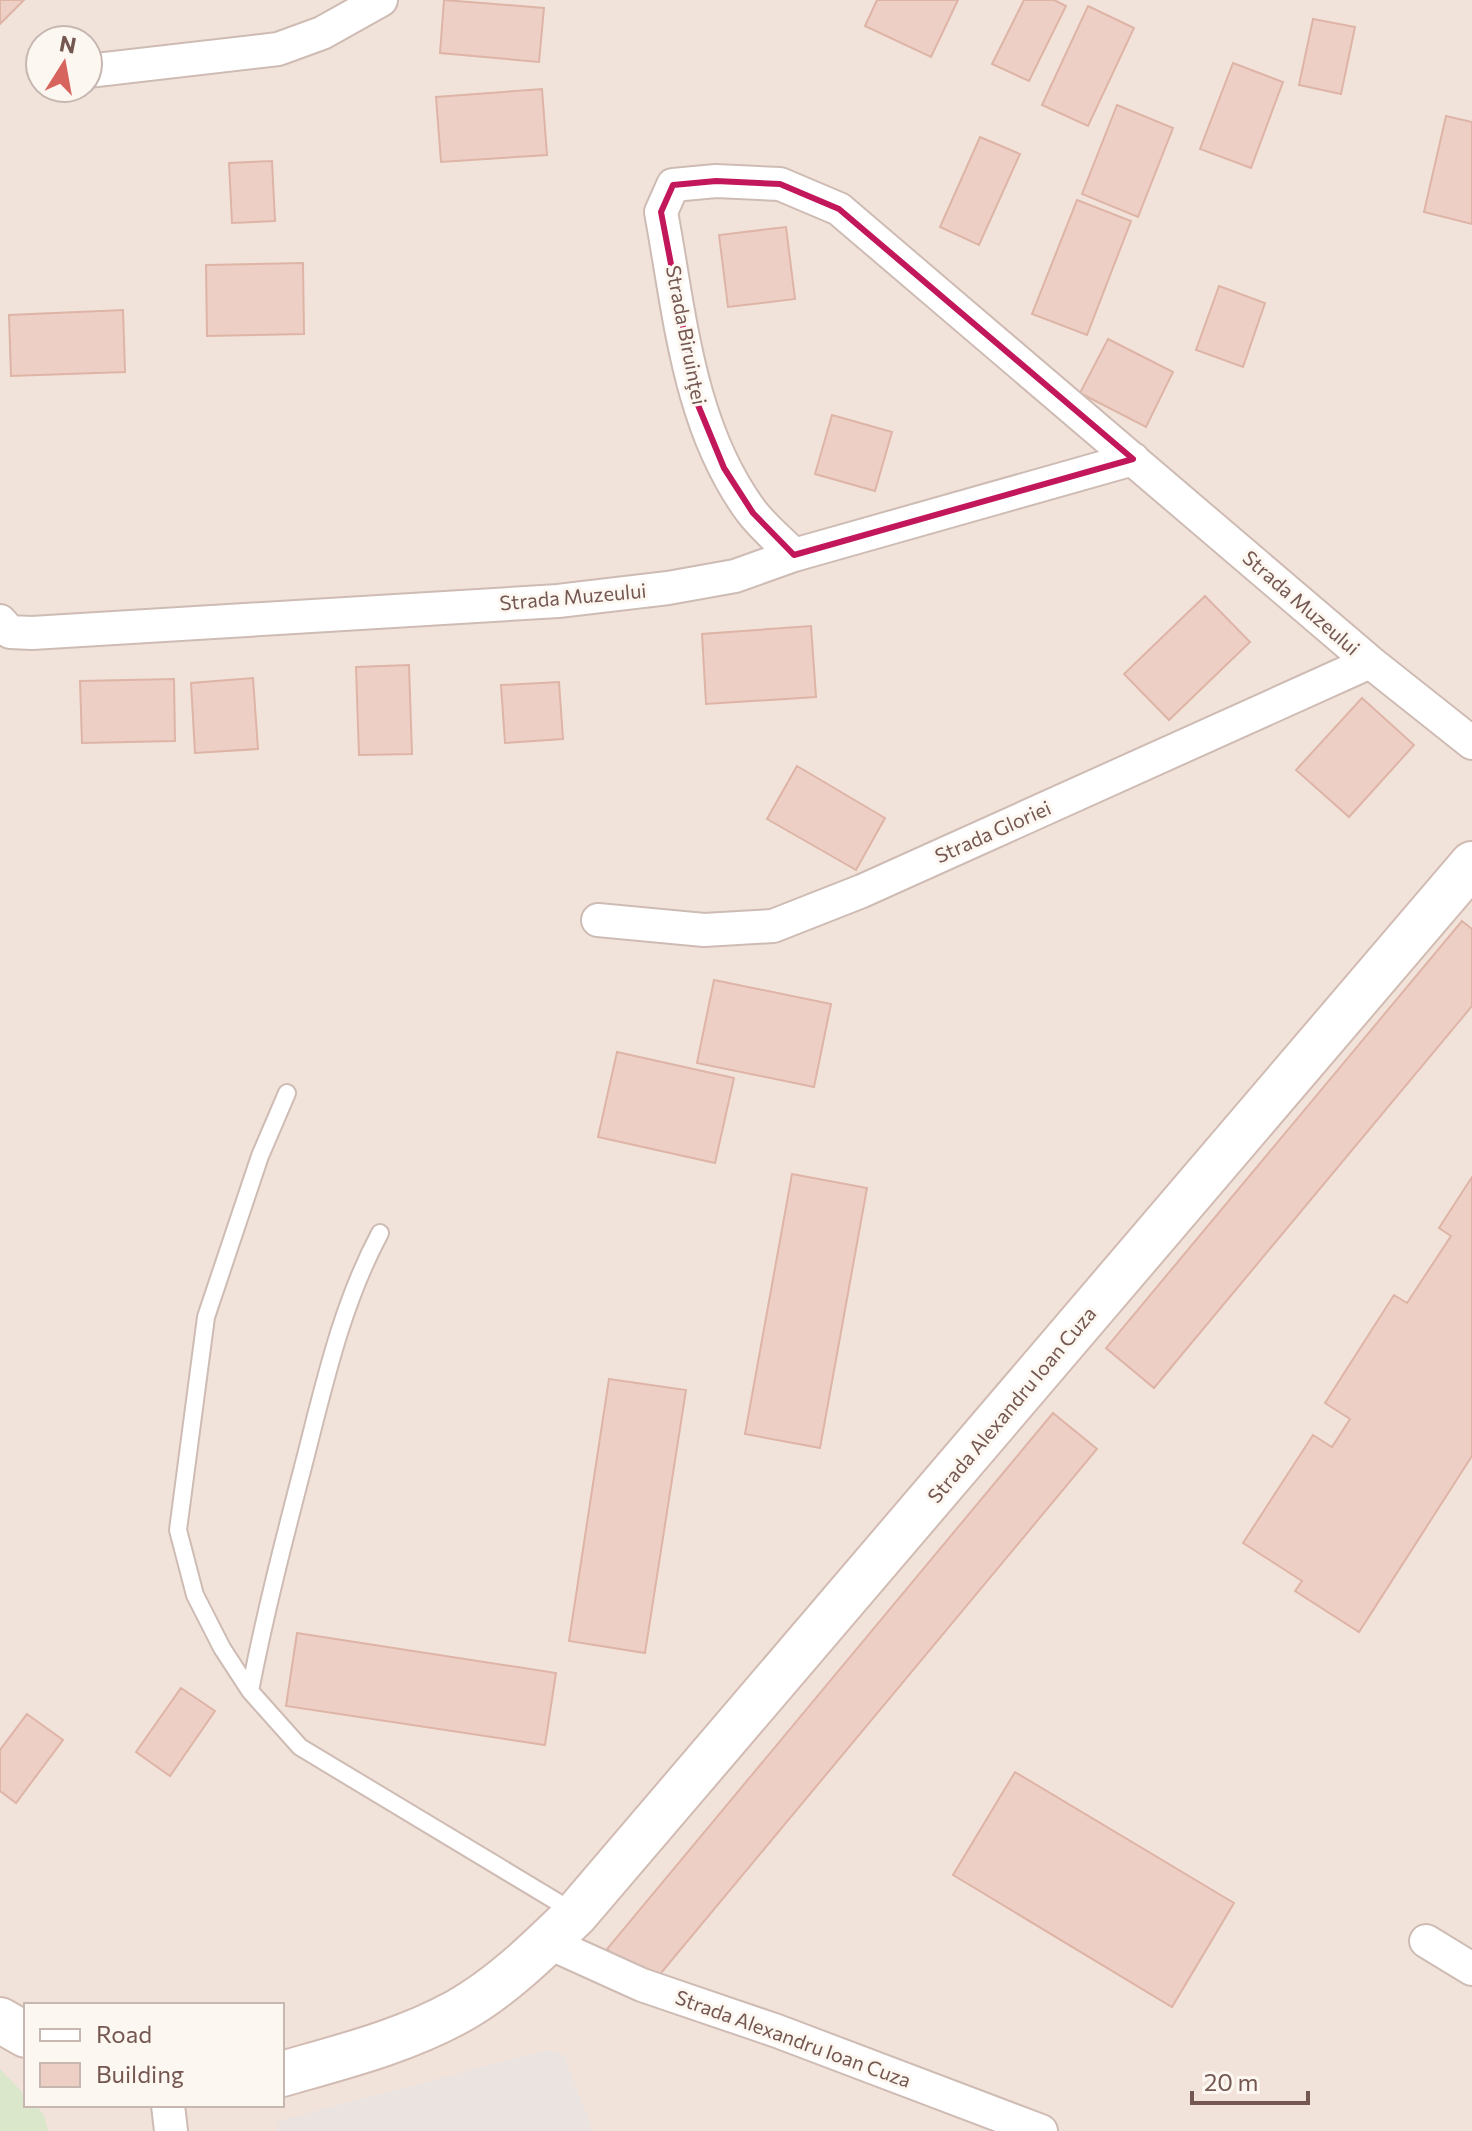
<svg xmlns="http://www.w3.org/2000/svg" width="1472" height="2131" font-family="Commissioner,sans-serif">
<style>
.residential{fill:#f2e3da;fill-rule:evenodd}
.industrial{fill:#ebe3e0}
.green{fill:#dbe7ca}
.building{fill:#edcfc5;stroke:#deb4a7;stroke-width:2}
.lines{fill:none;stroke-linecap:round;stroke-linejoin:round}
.lane-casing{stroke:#cebbb4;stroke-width:20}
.street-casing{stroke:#cebbb4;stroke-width:36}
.secondary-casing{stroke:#d1bbb2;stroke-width:48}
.lane{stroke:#fff;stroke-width:16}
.street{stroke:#fff;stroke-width:32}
.secondary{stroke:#fff;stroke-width:44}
.marked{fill:none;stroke:#c2185b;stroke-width:6;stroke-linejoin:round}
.labels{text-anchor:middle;stroke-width:6;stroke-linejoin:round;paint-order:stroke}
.street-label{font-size:20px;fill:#745750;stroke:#fdf7f1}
</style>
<rect width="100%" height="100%" fill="#fbf2eb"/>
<path class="residential" d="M0 0H1472V2131H0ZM40 40H88V88H40ZM26 2005H282V2105H26Z"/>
<path class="industrial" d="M547 2050 564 2055 593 2131H276L278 2121Z"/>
<path class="green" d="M0 2069 26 2096V2105H35L44 2115 48 2131H0Z"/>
<path class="building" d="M0 0H24L0 24Z
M444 0 544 8 539 62 440 53Z
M877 0H958L931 57 865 26Z
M1024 0H1054L1066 6 1029 81 992 64Z
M1088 6 1134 28 1088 126 1042 105Z
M1313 19 1355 27 1341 94 1299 85Z
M1233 63 1283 82 1251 168 1200 149Z
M542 89 547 155 441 162 436 97Z
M1117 105 1173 128 1138 217 1082 194Z
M1446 116 1472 122V224L1424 212Z
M980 137 1020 154 979 245 940 227Z
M272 161 275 221 232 223 229 163Z
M1077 200 1131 221 1087 335 1032 314Z
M786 227 795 299 728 307 719 235Z
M303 263 304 334 207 336 206 265Z
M1219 286 1265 303 1243 367 1196 350Z
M123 310 125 372 11 376 9 315Z
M1108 339 1173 372 1146 427 1080 393Z
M832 415 892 432 875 491 815 474Z
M1205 596 1250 642 1169 720 1124 674Z
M811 626 816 697 706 704 702 634Z
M409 665 412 754 359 755 356 667Z
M253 678 258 749 195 753 191 683Z
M174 679 175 741 82 743 80 681Z
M559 682 563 739 505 743 501 685Z
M1362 698 1414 745 1349 817 1296 770Z
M797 766 885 818 856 870 767 819Z
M1462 921 1472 929V1006L1154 1388 1106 1348Z
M714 980 831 1004 814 1087 697 1063Z
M617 1052 734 1078 715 1163 598 1137Z
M792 1174 867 1188 820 1448 745 1434Z
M1472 1177V1456L1359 1632 1295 1591 1302 1581 1243 1543 1313 1435 1332 1447 1350 1419 1325 1403 1394 1295 1407 1303 1451 1236 1439 1228Z
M609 1379 686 1390 645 1653 569 1641Z
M1053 1413 1097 1449 651 1985 607 1949Z
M297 1633 556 1673 545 1745 286 1706Z
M181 1688 215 1711 170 1776 136 1752Z
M27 1714 63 1740 16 1803 0 1791V1750Z
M1015 1772 1234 1903 1172 2007 953 1875Z"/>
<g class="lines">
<g class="lane-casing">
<path id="lane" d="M287 1093 260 1156 206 1317 178 1530 195 1595 222 1648 250 1691 300 1747 574 1912
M250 1691C265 1613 285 1536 305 1459 325 1381 342 1304 380 1233"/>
</g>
<g class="street-casing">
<path id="street" d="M88 71 278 49 322 33 381 0
M794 555C780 541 763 527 751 511 688 425 680 314 661 212L673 185 716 181 780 184 839 209 1370 662 1472 743
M0 621 10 632 32 633 558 601 668 588 735 576 794 555 1133 459
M598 920 704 930 773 926 862 891 1370 662
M1426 1941 1472 1969
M547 1942 642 1985 777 2031 1041 2131
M168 2105 171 2131"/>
</g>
<g class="secondary-casing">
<path id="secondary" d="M0 2020 26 2035
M282 2074C341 2057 402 2042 457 2012 502 1987 540 1949 576 1914L1472 864"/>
</g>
<use href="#lane" class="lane"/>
<use href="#street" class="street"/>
<use href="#secondary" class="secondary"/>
</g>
<path class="marked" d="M716 181 780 184 839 209 1133 459 794 555 753 513 724 468 698 405 661 212 673 185Z"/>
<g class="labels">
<g class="street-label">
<text transform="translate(686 335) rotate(79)" y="7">Strada Biruinţei</text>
<text transform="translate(573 597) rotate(-5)" y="7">Strada Muzeului</text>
<text transform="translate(1301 603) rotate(41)" y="7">Strada Muzeului</text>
<text transform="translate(993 832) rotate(-24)" y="7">Strada Gloriei</text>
<text transform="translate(1012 1405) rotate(-50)" y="7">Strada Alexandru Ioan Cuza</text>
<text transform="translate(793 2039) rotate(20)" y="7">Strada Alexandru Ioan Cuza</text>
</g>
</g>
<rect x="24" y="2003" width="260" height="104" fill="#fdf7f1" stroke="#c6b7b1" stroke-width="2"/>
<rect x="40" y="2029" width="40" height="12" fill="#ffffff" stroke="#c6b7b1" stroke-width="2"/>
<text x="96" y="2043" font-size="24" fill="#745750">Road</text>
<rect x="40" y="2063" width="40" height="24" fill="#edcfc5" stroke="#c6b7b1" stroke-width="2"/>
<text x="96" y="2083" font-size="24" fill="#745750">Building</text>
<g transform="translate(64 64) rotate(11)"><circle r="38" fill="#fdf7f1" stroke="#c6b7b1" stroke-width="2"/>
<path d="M0-6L14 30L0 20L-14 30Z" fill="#d7655e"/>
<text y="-12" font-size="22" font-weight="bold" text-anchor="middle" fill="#745750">N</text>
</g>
<path d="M1192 2091v12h116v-12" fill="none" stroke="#745750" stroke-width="4"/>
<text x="1204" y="2091" font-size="24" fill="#745750" stroke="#fdf7f1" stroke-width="6" paint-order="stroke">20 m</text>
</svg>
